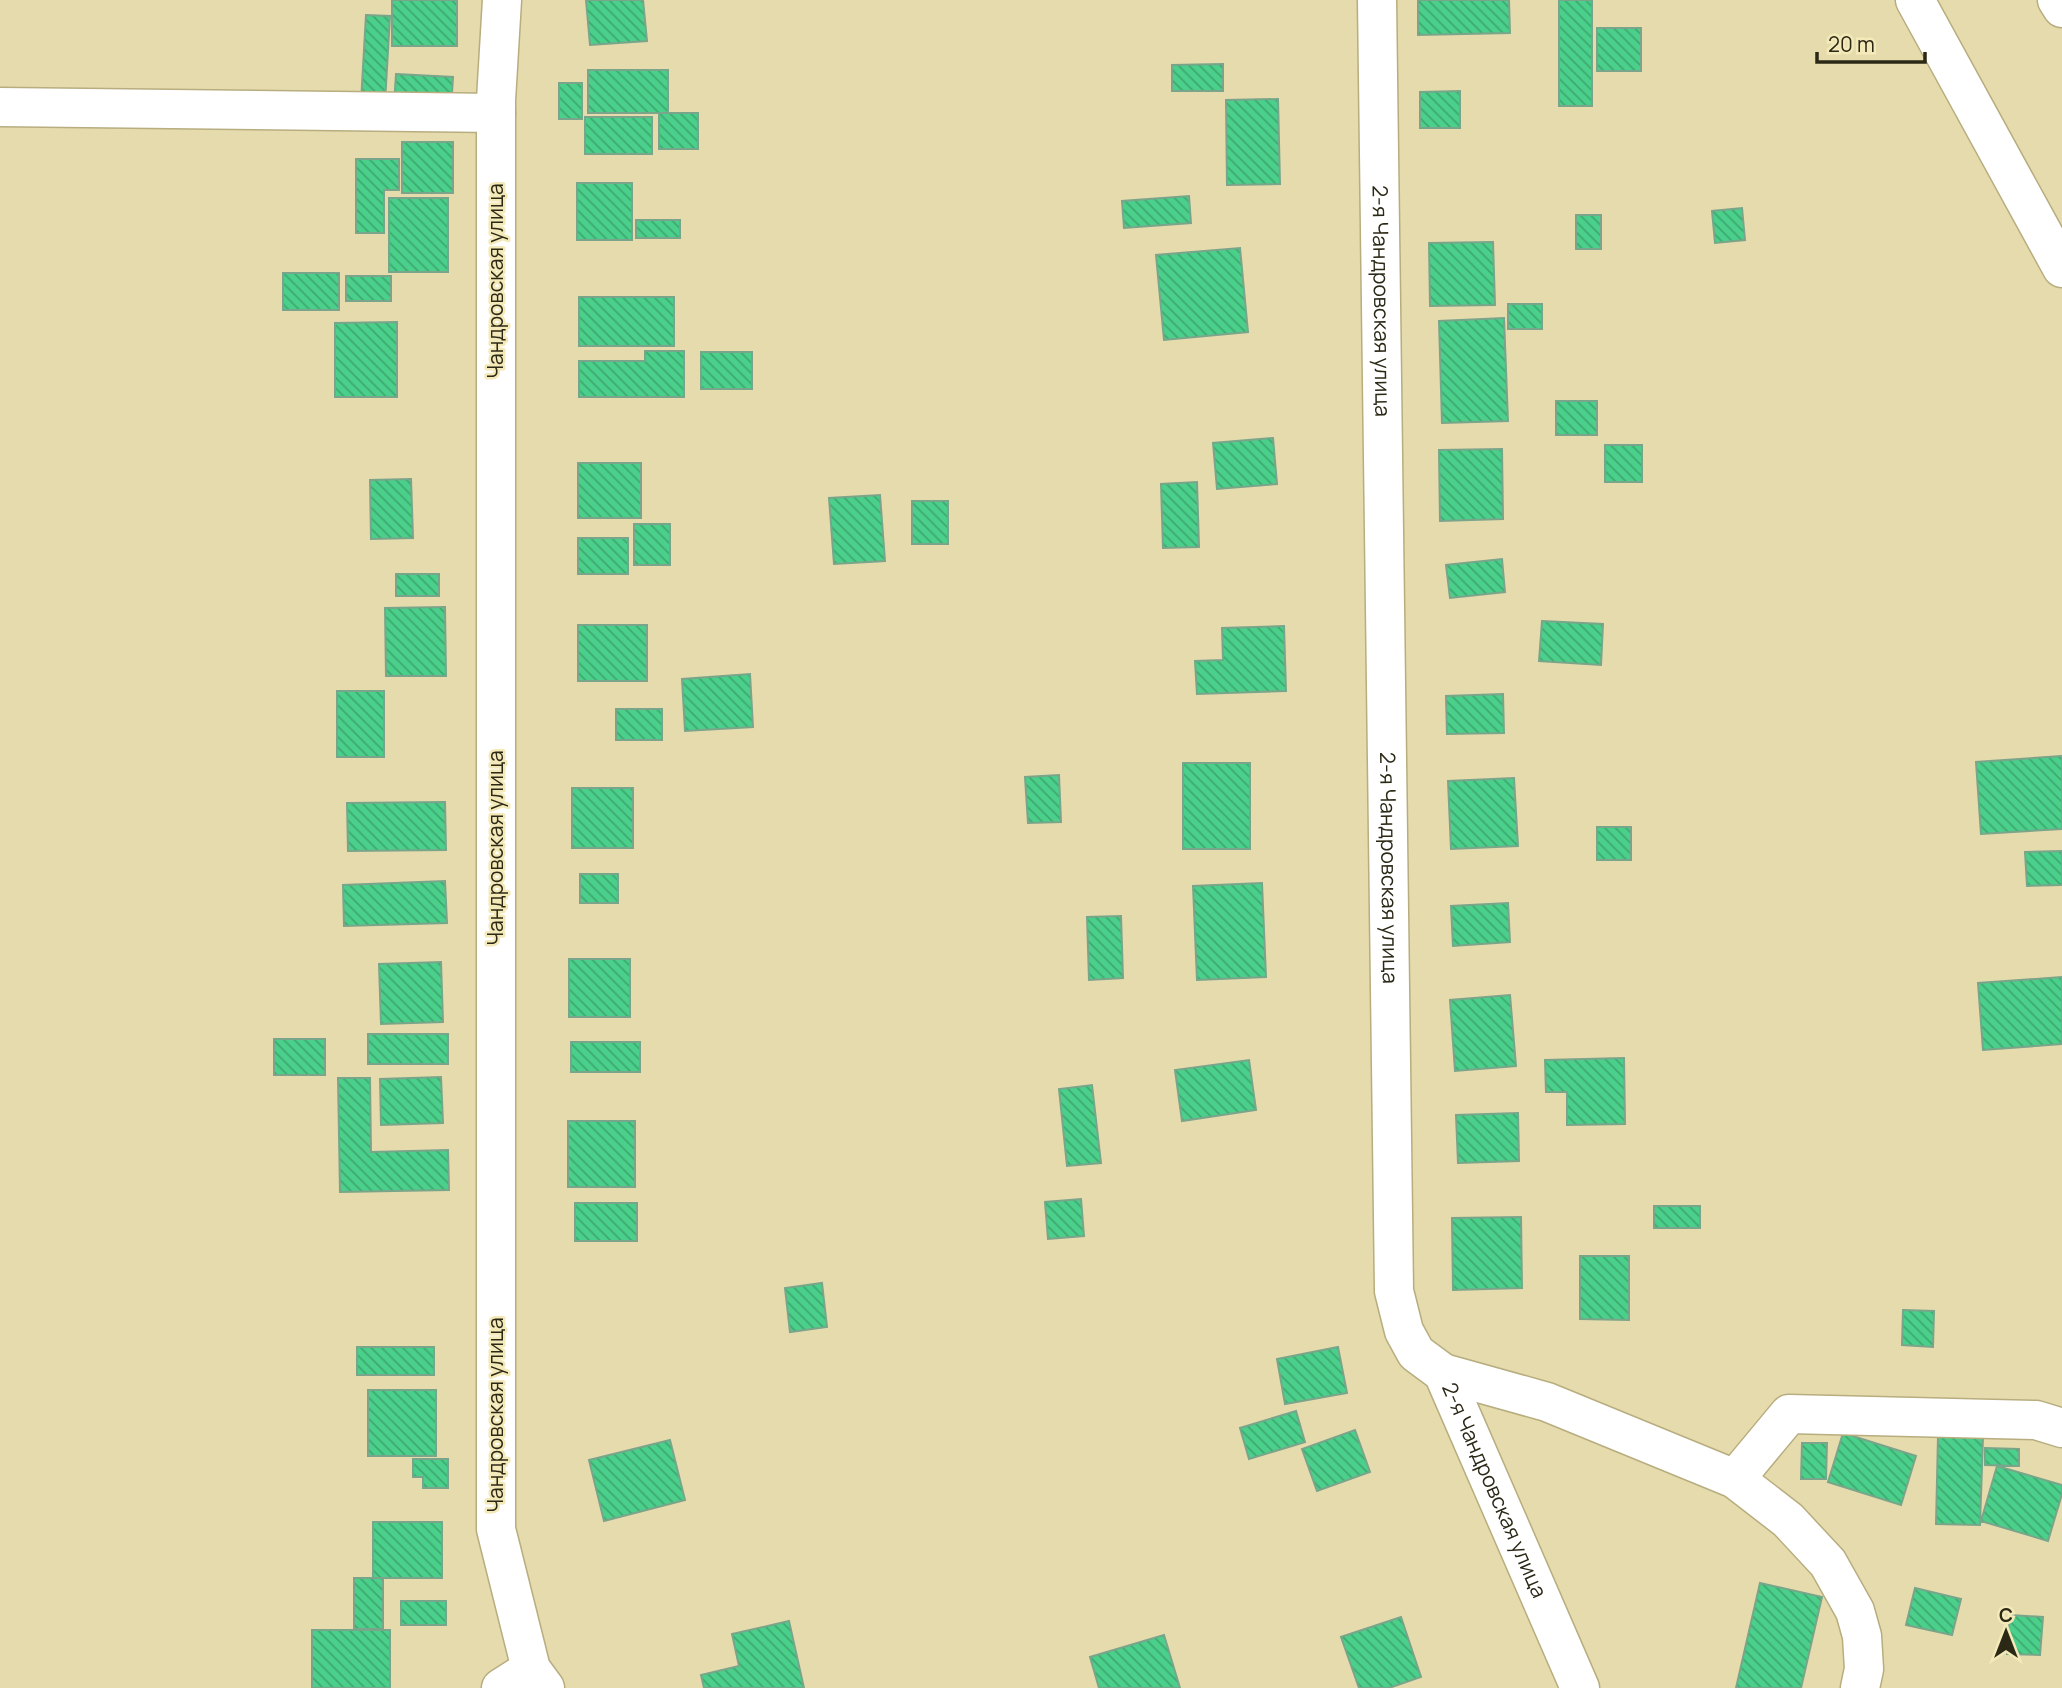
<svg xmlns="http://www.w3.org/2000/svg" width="2062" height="1688" font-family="Manrope,sans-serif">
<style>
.building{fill:url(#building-back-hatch);stroke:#79a58a;stroke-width:2}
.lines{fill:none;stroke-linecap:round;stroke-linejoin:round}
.minor-casing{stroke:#b7ad7f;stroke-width:41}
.minor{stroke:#fff;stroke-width:38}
.labels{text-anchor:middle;stroke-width:5;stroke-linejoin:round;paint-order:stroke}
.street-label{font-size:21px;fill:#2c2816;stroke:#f3e9b9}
</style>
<defs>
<pattern id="building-back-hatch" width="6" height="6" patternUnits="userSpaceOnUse" patternTransform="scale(1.75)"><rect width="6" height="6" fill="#4ad08b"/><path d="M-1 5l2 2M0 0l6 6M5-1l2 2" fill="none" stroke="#3ea971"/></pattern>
</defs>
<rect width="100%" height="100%" fill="#e6dbac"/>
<path class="building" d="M392 0H457V46H392Z
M586 0H643L647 41 590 45Z
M1418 0H1509L1510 33 1418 35Z
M1559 0H1592V106H1559Z
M366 15 390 16 385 103 361 102Z
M1597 28H1641V71H1597Z
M1223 64V91H1172V65Z
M588 70H668V113H588Z
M396 74 453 77 451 108 394 105Z
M559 83H582V119H559Z
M1460 91V128H1420V92Z
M1278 99 1280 184 1227 185 1226 100Z
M659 113H698V149H659Z
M585 117H652V154H585Z
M402 142H453V193H402Z
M356 159H399V190H384V233H356Z
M577 183H632V240H577Z
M1189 196 1191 223 1124 228 1122 201Z
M389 198H448V272H389Z
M1742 208 1745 240 1715 243 1712 211Z
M1576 215H1601V249H1576Z
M636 220H680V238H636Z
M1493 242 1495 305 1430 306 1429 243Z
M1240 248 1248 332 1164 340 1156 255Z
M283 273H339V310H283Z
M346 276H391V301H346Z
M579 297H674V346H579Z
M1508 304H1542V329H1508Z
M1504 318 1508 421 1442 423 1439 321Z
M397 322V397H335V323Z
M645 351H684V397H579V361H645Z
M701 352H752V389H701Z
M1556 401H1597V435H1556Z
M1273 438 1277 484 1217 489 1213 443Z
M1605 445H1642V482H1605Z
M1502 449 1503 519 1440 521 1439 450Z
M578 463H641V518H578Z
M411 479 413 538 371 539 370 480Z
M1197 482 1199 547 1163 548 1161 484Z
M880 495 885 561 834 564 829 498Z
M912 501H948V544H912Z
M634 524H670V565H634Z
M578 538H628V574H578Z
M1502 559 1505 592 1450 598 1446 565Z
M396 574H439V596H396Z
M445 607 446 676H386L385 608Z
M1542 621 1603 624 1601 665 1539 661Z
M578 625H647V681H578Z
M1284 626 1286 691 1197 694 1195 661 1223 660 1222 628Z
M750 674 753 727 685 731 682 679Z
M337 691H384V757H337Z
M1503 694 1504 733 1447 734 1446 696Z
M616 709H662V740H616Z
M2062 756V829L1981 834 1976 762Z
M1183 763H1250V849H1183Z
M1059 775 1061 822 1028 823 1025 777Z
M1514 778 1518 846 1451 849 1448 781Z
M572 788H633V848H572Z
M445 802 446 850 348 851 347 803Z
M1597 827H1631V860H1597Z
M2062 851V885L2027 886 2025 852Z
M580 874H618V903H580Z
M445 881 447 923 344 926 343 885Z
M1262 883 1266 977 1197 980 1193 886Z
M1508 903 1510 942 1453 946 1451 906Z
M1121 916 1123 978 1089 980 1087 917Z
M569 959H630V1017H569Z
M441 962 443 1022 381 1024 379 964Z
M2062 977V1044L1983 1050 1978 983Z
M1510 995 1516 1066 1455 1071 1450 1000Z
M368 1034H448V1064H368Z
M274 1039H325V1075H274Z
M571 1042H640V1072H571Z
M1624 1058 1625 1124 1567 1125V1092H1546L1545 1060Z
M1249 1060 1256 1110 1182 1121 1175 1070Z
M441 1077 443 1123 381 1125 380 1079Z
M338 1078H370L371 1152 448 1150 449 1190 340 1192Z
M1092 1085 1101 1163 1067 1166 1059 1089Z
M1518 1113 1519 1161 1458 1163 1456 1115Z
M568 1121H635V1187H568Z
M1081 1199 1084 1236 1048 1239 1045 1202Z
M575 1203H637V1241H575Z
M1654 1206H1700V1228H1654Z
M1521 1217 1522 1288 1453 1290 1452 1218Z
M1580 1256H1629V1320L1580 1319Z
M822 1283 827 1327 790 1332 785 1288Z
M1903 1310 1934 1311 1933 1347 1902 1345Z
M357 1347H434V1375H357Z
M1338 1347 1347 1393 1285 1404 1277 1359Z
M368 1390H436V1456H368Z
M1296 1411 1305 1442 1249 1459 1240 1428Z
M1355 1430 1370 1472 1317 1491 1302 1449Z
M1843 1433 1916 1456 1901 1505 1828 1482Z
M1938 1436 1983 1437 1980 1525 1936 1524Z
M670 1440 685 1500 604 1521 589 1460Z
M1802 1443H1827L1826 1479H1801Z
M1985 1448 2019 1449V1466L1985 1465Z
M413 1459H448V1488H423V1477H413Z
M1997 1466 2062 1485V1494L2048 1541 1981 1521Z
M373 1522H442V1578H373Z
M354 1578H383V1629H354Z
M1760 1583 1822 1597 1801 1688H1736Z
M1915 1588 1961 1599 1952 1635 1906 1625Z
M401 1601H446V1625H401Z
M2010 1615 2043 1617 2040 1655 2007 1654Z
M1401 1617 1421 1677 1389 1688H1359L1341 1637Z
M789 1621 804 1688H704L701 1675 739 1666 732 1634Z
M312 1630H390V1688H312Z
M1164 1635 1180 1688H1099L1090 1657Z"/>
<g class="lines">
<g class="minor-casing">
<g id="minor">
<path d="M502 0 496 100V1529L531 1669 545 1688"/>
<path id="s1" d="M1377 0 1394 1291 1404 1331 1416 1353 1443 1373 1580 1688"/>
<path d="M1915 0 2062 268"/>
<path d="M2057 0 2062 8"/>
<path d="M0 107 496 113"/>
<path d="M1443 1373 1547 1402 1735 1479 1788 1520 1828 1563 1855 1611 1862 1636 1864 1669 1860 1688"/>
<path d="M1735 1479 1789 1414 2036 1420 2062 1428"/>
<path d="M501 1688 531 1669"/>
</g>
</g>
<use href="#minor" class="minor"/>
</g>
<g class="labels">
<g class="street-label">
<text transform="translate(496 281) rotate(-90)" y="7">Чандровская улица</text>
<text dy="7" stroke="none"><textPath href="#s1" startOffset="301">2-я Чандровская улица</textPath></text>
<text transform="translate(496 848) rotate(-90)" y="7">Чандровская улица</text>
<text dy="7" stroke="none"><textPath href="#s1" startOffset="868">2-я Чандровская улица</textPath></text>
<text transform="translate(496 1415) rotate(-90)" y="7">Чандровская улица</text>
<text dy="7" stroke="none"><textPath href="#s1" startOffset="1519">2-я Чандровская улица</textPath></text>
</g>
</g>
<g transform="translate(2006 1632)" stroke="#f3e9b9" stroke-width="5" paint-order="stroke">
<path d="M0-5L12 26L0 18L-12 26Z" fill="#2c2816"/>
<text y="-10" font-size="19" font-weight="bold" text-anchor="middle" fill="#2c2816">С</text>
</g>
<path d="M1817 52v10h108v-10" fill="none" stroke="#2c2816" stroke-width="3.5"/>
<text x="1828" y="52" font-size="21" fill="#2c2816" stroke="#f3e9b9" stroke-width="5" paint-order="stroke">20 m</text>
</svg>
